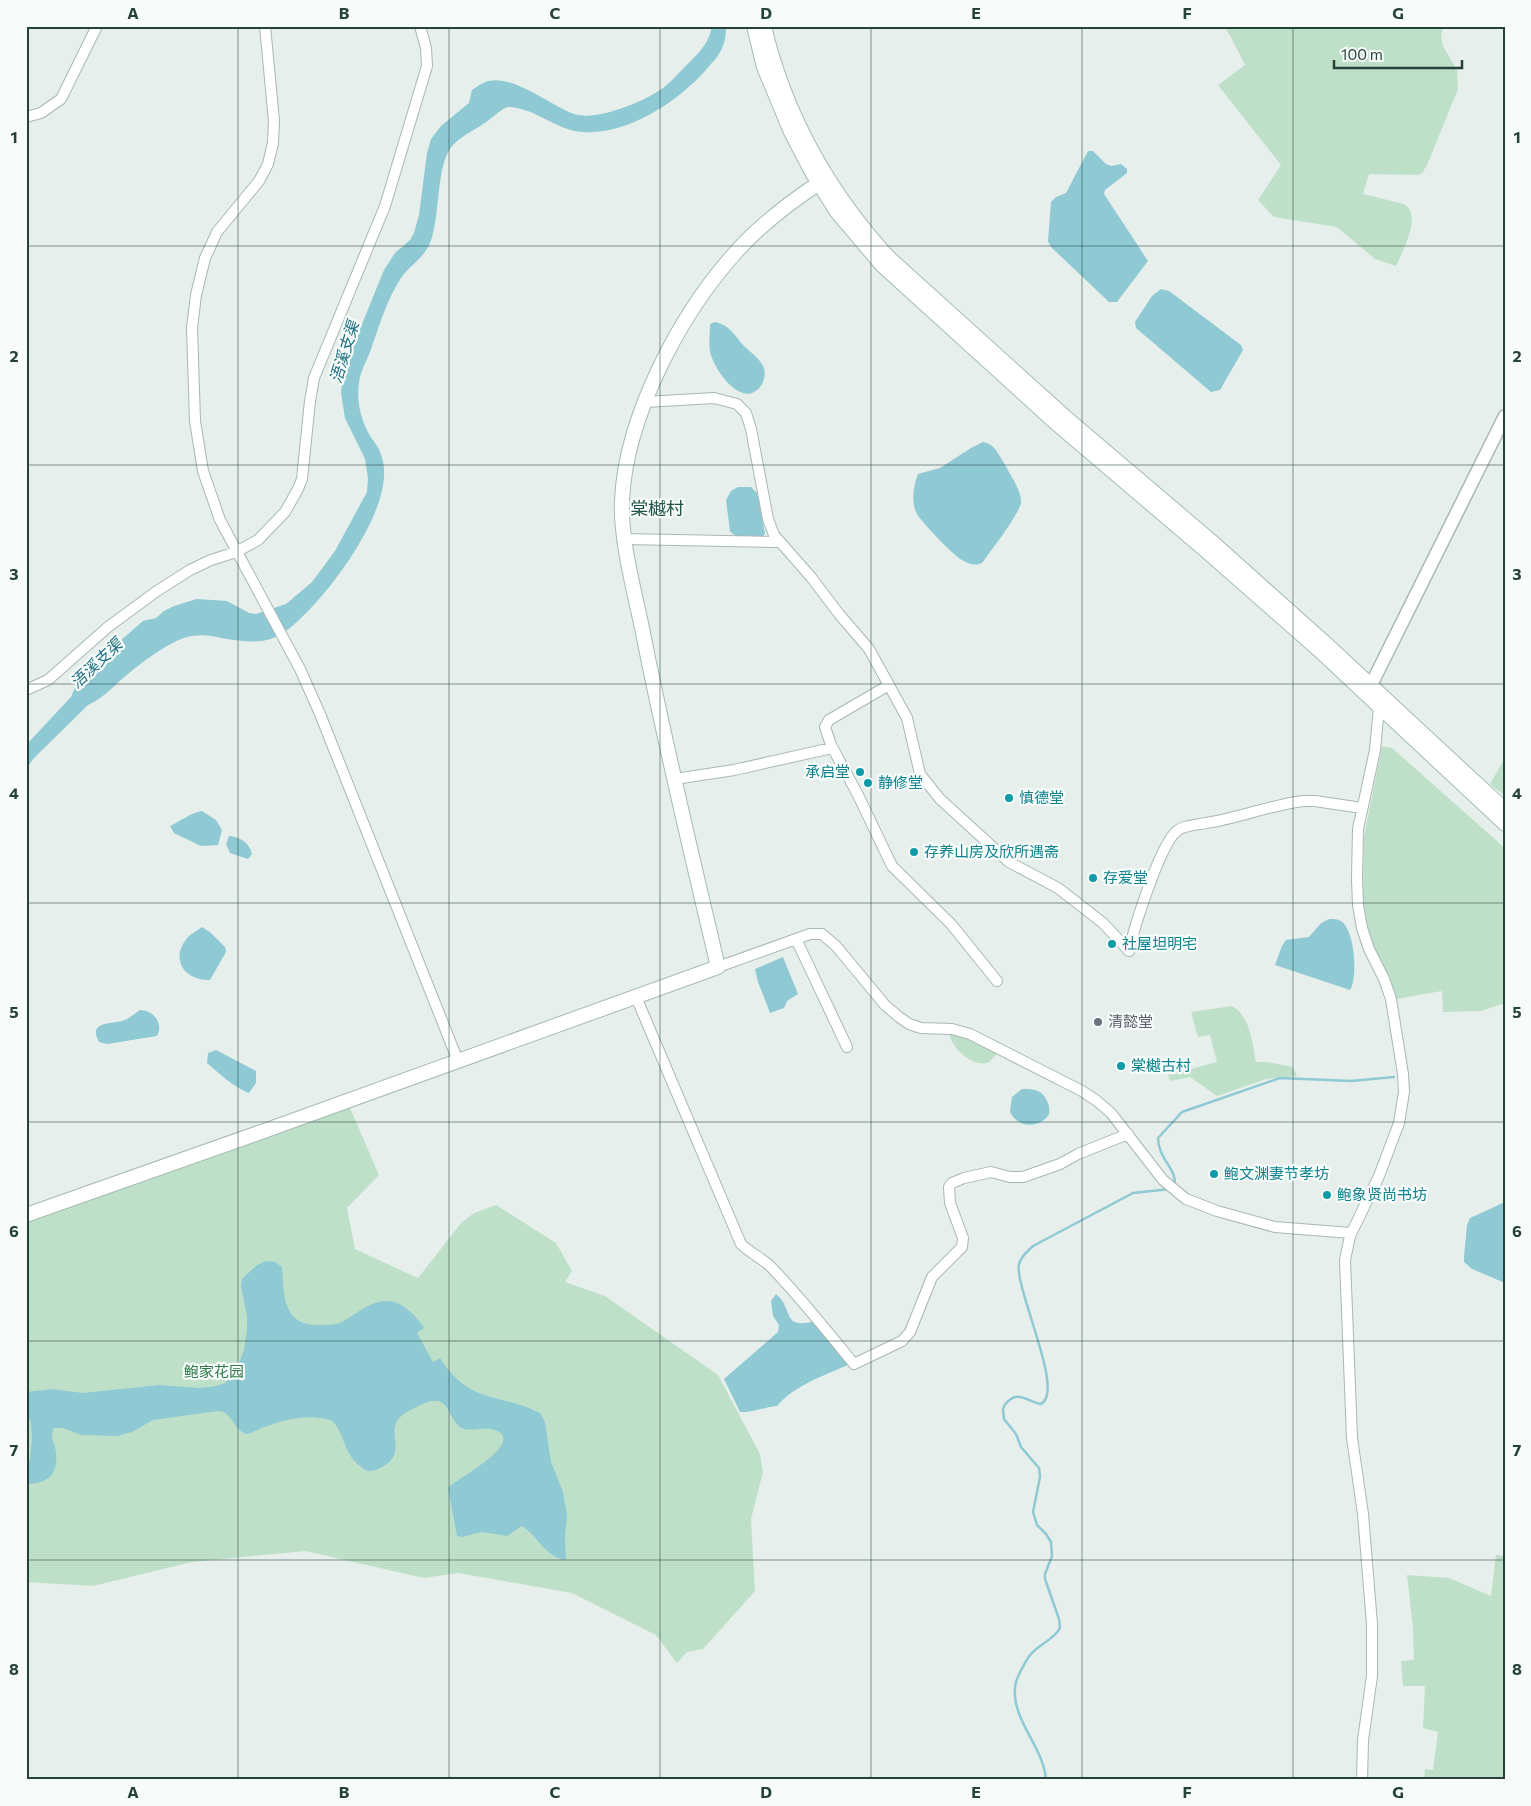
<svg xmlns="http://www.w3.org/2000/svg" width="1531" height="1806" font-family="Commissioner,'Noto Sans SC',sans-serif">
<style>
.green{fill:#bfe0c8}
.water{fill:#8ec9d4}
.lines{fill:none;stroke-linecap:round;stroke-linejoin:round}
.stream{stroke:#8ec9d4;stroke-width:2.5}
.minor-casing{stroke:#a8b8b2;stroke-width:12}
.tertiary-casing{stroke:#a8b8b2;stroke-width:15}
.secondary-casing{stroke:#a4bbb3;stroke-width:16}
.minor{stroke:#fff;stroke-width:10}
.tertiary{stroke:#fff;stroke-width:12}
.secondary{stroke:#fff;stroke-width:14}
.grid{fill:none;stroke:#24423a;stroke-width:1;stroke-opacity:0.55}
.culture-dot{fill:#0f9aa8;stroke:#f7fbf9;stroke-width:2}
.worship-dot{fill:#6b7280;stroke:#f7fbf9;stroke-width:2}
.labels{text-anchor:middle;stroke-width:4.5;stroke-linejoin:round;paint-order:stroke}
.culture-label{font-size:15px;fill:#0d838f;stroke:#f7fbf9;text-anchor:start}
.worship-label{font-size:15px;fill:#5b616d;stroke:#f7fbf9;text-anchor:start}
.park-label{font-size:15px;fill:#2d7a4b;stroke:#f7fbf9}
.water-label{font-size:16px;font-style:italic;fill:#1c6f80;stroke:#f7fbf9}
.quarter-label{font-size:18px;fill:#1f5548;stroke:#f7fbf9}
.neatline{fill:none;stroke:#24423a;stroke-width:2}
.grid-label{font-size:16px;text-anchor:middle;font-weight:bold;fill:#24423a}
</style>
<rect width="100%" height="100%" fill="#e6efeb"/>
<path class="green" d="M1225 26H1443L1441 37 1443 46 1457 70 1458 89 1427 165 1422 173 1418 175 1369 174 1363 194 1404 204C1423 215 1402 252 1396 266L1375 259 1337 227 1274 217 1258 200 1281 165 1218 85 1245 65Z
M1382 746 1392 748 1505 848V1003L1481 1011 1443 1012 1442 991 1396 999 1368 932 1363 904 1364 837Z
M1505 758V796L1490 784Z
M1232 1006C1251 1017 1252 1043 1256 1062H1268L1293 1067 1297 1076 1266 1079 1217 1096 1190 1077 1170 1081 1168 1075 1217 1062 1210 1035 1198 1037 1191 1012Z
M949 1033 964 1036 997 1054 988 1063C971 1066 952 1049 949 1033Z
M350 1108 379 1175 347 1208 355 1249 418 1278 461 1223 474 1213 496 1205 556 1243 572 1271 565 1282 605 1296 718 1375 760 1454 763 1472 751 1519 755 1591 703 1649 687 1652 677 1663 656 1635 572 1593 458 1573 424 1578 305 1551 192 1562 93 1586 26 1582V1223Z
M1496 1555 1505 1556V1780H1424L1425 1769 1433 1770 1438 1732 1423 1728 1425 1686H1403L1401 1661 1414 1660 1413 1628 1407 1575 1449 1578 1491 1596Z"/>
<path class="water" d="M712 26H726C726 35 725 44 720 52 717 59 710 64 706 70 677 102 628 135 583 132 556 131 535 107 507 107 498 111 492 119 483 124 472 132 458 137 450 149 436 170 440 217 430 243 423 259 410 265 401 278 386 301 379 327 370 352 366 362 360 372 359 383 356 401 361 420 370 436 375 443 380 449 382 458 396 502 338 581 308 611 276 644 265 645 221 638 209 635 197 634 184 638 167 644 148 658 134 669 118 681 106 697 88 705L34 758 26 769V745L71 697 80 676 143 621 156 618 164 611 174 606 197 599 227 601 249 613 256 614 286 604 312 582 335 551 367 492 368 478 365 459 345 418 341 393 343 376 351 351 384 270 395 253 410 240 414 233 419 215 427 153 431 139 441 126 469 103 472 90C477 87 483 82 489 81 514 75 551 106 574 114 596 121 637 104 657 92 666 87 673 79 680 72 693 58 709 46 712 26Z
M1088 151H1093L1106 164 1111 166 1121 164 1127 169V173L1105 190 1104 194 1148 261 1117 302H1109L1051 247 1048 241 1051 202 1056 197 1066 193Z
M1161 289 1169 291 1241 345 1243 350 1220 390 1211 392 1136 328 1135 322 1152 296Z
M715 322C730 325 734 335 744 346 750 352 759 358 763 366 769 378 758 398 743 393 729 389 715 368 711 355 708 346 710 334 710 324Z
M983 442C995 444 998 454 1004 463 1010 475 1021 489 1021 502 1020 514 991 550 983 562 976 567 969 564 962 560 954 556 919 520 916 512 911 501 914 484 918 474L940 468 971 448Z
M738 487H751L757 493 765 533 763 537C751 538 738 541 730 531L726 500 731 491Z
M202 811 216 820 222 830 218 845 201 846 174 833 170 826C181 821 190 813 202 811Z
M229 836C240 837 249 842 252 854L248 859 230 853 226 844Z
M1329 919C1333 919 1337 919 1341 921 1355 930 1358 978 1350 990L1275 965 1282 946 1286 940 1309 937 1321 923Z
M202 927 211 933 225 947 226 952 210 980C183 981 169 957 189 936 193 933 198 930 202 927Z
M783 957 798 994 787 1001 784 1008 770 1013 758 982 755 969Z
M140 1010C153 1010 164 1023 157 1036L107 1044 99 1042C88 1022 109 1024 122 1021 129 1019 134 1014 140 1010Z
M216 1050 256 1071V1083L249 1093C233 1087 220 1074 207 1063L208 1053Z
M1022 1089C1035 1089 1043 1090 1048 1103 1049 1106 1050 1110 1049 1114 1044 1124 1030 1127 1021 1123 1016 1121 1012 1116 1010 1112L1012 1097Z
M1505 1202V1283L1472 1269 1464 1262V1257L1467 1225 1470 1218Z
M266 1261 275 1262 282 1267C284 1294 282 1326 319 1325 327 1325 335 1325 342 1322 355 1315 370 1301 386 1301 402 1301 415 1315 423 1326L424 1328 417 1333 433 1362 440 1358C469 1404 499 1393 540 1413L545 1422 551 1462 563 1492 567 1516 565 1538 566 1558 564 1560C545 1556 537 1535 522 1526L507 1536 482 1532 462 1537 457 1536 448 1488C453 1481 525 1444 497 1431 484 1425 472 1432 464 1429 447 1423 452 1392 425 1403 416 1407 402 1413 397 1421 389 1435 404 1451 387 1464 382 1467 377 1471 370 1471 366 1471 363 1469 360 1466 343 1454 342 1424 330 1420 310 1414 287 1419 267 1426 260 1428 254 1433 246 1434 233 1429 232 1411 218 1411L153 1420 132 1432 117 1436 81 1435 63 1428H54C50 1435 53 1440 55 1447 60 1472 50 1484 26 1484V1467L30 1460 32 1438 31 1423 26 1411V1392L53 1389 83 1393 159 1385 200 1388 216 1386 225 1383 232 1376 239 1363 244 1350 247 1330V1316L241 1286 242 1279 257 1265Z
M776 1294C795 1310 780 1330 816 1321L850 1364C824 1376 796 1384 777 1406 764 1407 752 1413 740 1412L724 1379 778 1332 779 1325 773 1316 771 1301Z"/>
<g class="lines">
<path class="stream" d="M1174 1186C1179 1171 1158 1159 1158 1138L1182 1112 1280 1078 1351 1081 1394 1077
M1046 1780C1044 1747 1012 1721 1015 1688 1015 1680 1021 1670 1025 1663 1033 1645 1053 1642 1060 1628L1059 1619 1045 1579V1574L1052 1556 1051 1542 1046 1534 1037 1525 1033 1512 1040 1477 1039 1468 1021 1447 1016 1434 1004 1419 1003 1410 1004 1406C1016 1389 1025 1400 1040 1404 1067 1395 1014 1288 1019 1264 1021 1256 1027 1252 1033 1246L1133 1193 1170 1189"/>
<g class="minor-casing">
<path id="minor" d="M265 26 274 121 273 143 268 164 259 181 217 232 205 258 196 295 192 328 195 421 203 471 220 520 300 669 320 714 458 1061
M26 117 41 113 61 99 97 26
M645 402 714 398 737 404 746 413 751 429 768 519 774 535 811 577 839 614 869 649 907 718 920 774 940 799 1009 862 1058 888 1103 923 1129 951
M624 539 779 542
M889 685 829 720 825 727 831 745 858 795 892 866 951 924 997 981
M26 690 48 680 108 627 157 591 190 570 211 560 236 552 258 540 285 512 298 489 302 479 310 401 314 378 385 206 427 66 426 48 420 26
M675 779 734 770 832 748
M796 939 810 934H822L836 946 885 1005 899 1017 909 1024 921 1028 952 1029 970 1034 1082 1091 1097 1101 1111 1113 1163 1180 1186 1199 1217 1211 1275 1227 1351 1233
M1129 951C1134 928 1160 844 1177 831 1184 825 1197 825 1206 823 1239 818 1270 805 1303 801H1315L1362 808
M718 967 796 939 847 1047
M636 997 741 1244C750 1253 762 1258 771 1267 800 1297 827 1331 854 1364L902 1341 910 1332 932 1277 962 1247 963 1238 950 1203 949 1187 952 1183 964 1178 991 1172 1010 1177H1023L1060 1164 1078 1154 1128 1134
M1362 1780 1363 1740 1372 1676V1624L1363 1514 1352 1438 1345 1260 1350 1236 1379 1176 1399 1123 1404 1092 1403 1074 1391 999 1384 979 1369 949 1362 928 1358 905 1357 879 1358 829 1375 750 1379 707"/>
</g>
<g class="tertiary-casing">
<path id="tertiary" d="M1371 685 1505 416"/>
</g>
<g class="secondary-casing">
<path id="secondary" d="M754 26 764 67 791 132 812 172 837 212 882 265 1057 424 1204 549 1319 650 1505 824
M764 26C784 113 829 193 889 258L1064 416 1211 541 1325 643 1505 810
M26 1215 264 1131 718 967C692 856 665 745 643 633 635 593 620 540 622 500 626 416 680 314 736 252 760 225 789 203 819 183"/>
</g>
<use href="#minor" class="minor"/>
<use href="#tertiary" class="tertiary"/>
<use href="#secondary" class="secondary"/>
</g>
<path class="grid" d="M238 26V1780M449 26V1780M660 26V1780M871 26V1780M1082 26V1780M1293 26V1780M26 246H1505M26 465H1505M26 684H1505M26 903H1505M26 1122H1505M26 1341H1505M26 1560H1505"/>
<g class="culture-dot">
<circle cx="860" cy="772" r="5"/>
<circle cx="868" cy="783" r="5"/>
<circle cx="1009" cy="798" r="5"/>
<circle cx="914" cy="852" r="5"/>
<circle cx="1093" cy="878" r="5"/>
<circle cx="1112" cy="944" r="5"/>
<circle cx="1121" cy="1066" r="5"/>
<circle cx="1214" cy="1174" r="5"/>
<circle cx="1327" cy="1195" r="5"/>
</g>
<circle class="worship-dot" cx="1098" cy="1022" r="5"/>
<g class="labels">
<g class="culture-label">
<text x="850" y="777" text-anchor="end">承启堂</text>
<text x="878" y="788">静修堂</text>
<text x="1019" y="803">慎德堂</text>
<text x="924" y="857">存养山房及欣所遇斋</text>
<text x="1103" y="883">存爱堂</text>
<text x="1122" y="949">社屋坦明宅</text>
<text x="1131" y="1071">棠樾古村</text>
<text x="1224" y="1179">鲍文渊妻节孝坊</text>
<text x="1337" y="1200">鲍象贤尚书坊</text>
</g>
<g class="worship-label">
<text x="1108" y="1027">清懿堂</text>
</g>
<g class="park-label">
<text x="214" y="1377">鲍家花园</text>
</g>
<g class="water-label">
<text transform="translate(344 352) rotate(-73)" y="6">浯溪支渠</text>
<text transform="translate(96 663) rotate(-43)" y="6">浯溪支渠</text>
</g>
<g class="quarter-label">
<text x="657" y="515">棠樾村</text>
</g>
</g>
<rect width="1531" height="1806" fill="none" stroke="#f7fbf9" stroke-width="55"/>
<path d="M1334 60v8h128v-8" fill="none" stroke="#24423a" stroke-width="2.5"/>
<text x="1341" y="60" font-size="15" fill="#24423a" stroke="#f7fbf9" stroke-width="4" paint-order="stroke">100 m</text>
<rect x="28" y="28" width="1476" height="1750" class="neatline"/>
<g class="grid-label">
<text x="133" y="19">A</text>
<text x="344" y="19">B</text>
<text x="555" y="19">C</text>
<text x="766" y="19">D</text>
<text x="976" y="19">E</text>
<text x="1187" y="19">F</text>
<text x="1398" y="19">G</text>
<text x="14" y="143">1</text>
<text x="1517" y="143">1</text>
<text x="14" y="362">2</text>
<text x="1517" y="362">2</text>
<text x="14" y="580">3</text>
<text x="1517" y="580">3</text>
<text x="14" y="799">4</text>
<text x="1517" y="799">4</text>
<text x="14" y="1018">5</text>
<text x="1517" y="1018">5</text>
<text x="14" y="1237">6</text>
<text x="1517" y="1237">6</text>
<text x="14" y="1456">7</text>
<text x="1517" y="1456">7</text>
<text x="14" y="1675">8</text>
<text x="1517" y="1675">8</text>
<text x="133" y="1798">A</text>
<text x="344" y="1798">B</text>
<text x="555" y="1798">C</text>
<text x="766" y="1798">D</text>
<text x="976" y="1798">E</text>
<text x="1187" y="1798">F</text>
<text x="1398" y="1798">G</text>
</g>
</svg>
